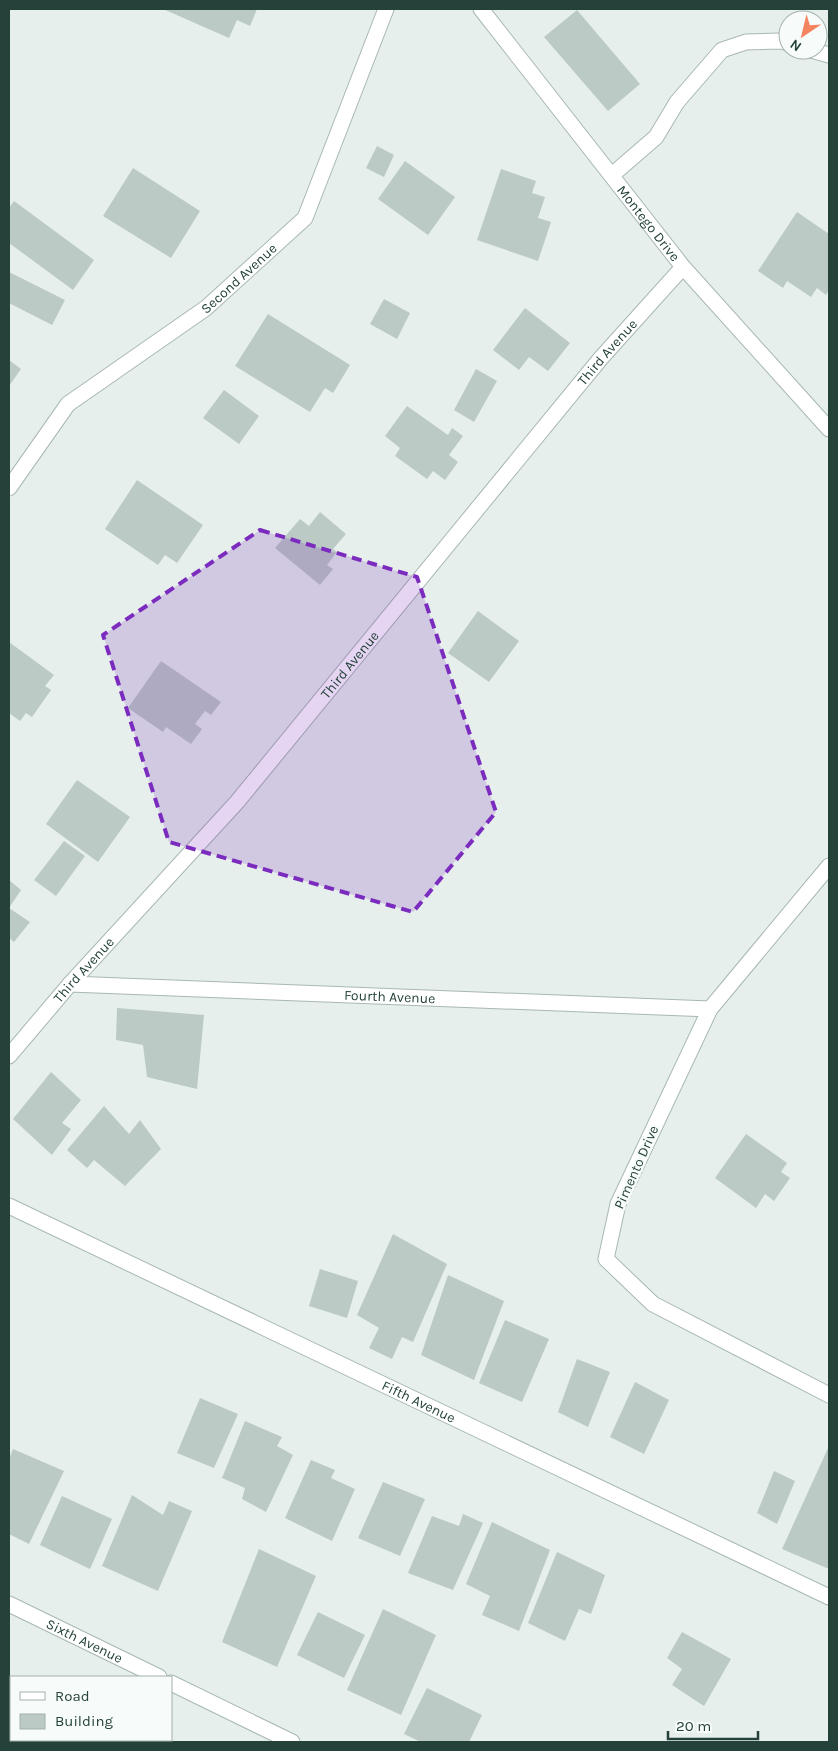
<svg xmlns="http://www.w3.org/2000/svg" width="838" height="1751" font-family="Karla,sans-serif">
<style>
.building{fill:#bbcac4}
.lines{fill:none;stroke-linecap:round;stroke-linejoin:round}
.minor-casing{stroke:#a8b8b2;stroke-width:17}
.minor{stroke:#fff;stroke-width:15}
.marked{fill:#7b2cbf;fill-opacity:0.2;stroke:#7b2cbf;stroke-width:4;stroke-dasharray:10 6;stroke-linejoin:round}
.labels{text-anchor:middle;stroke-width:5;stroke-linejoin:round;paint-order:stroke}
.street-label{font-size:14px;fill:#24423a;stroke:#f7fbf9}
</style>
<rect width="100%" height="100%" fill="#e6efeb"/>
<path class="building" d="M163 9H257L250 26 237 20 229 38Z
M577 10 640 84 608 111 544 37Z
M377 146 394 155 384 177 366 168Z
M405 161 455 197 428 235 378 199Z
M133 168 200 211 171 258 103 216Z
M501 169 536 181 532 193 545 197 538 218 551 222 538 261 477 240Z
M14 201 94 260 73 290 9 243V208Z
M797 212 829 234V290L826 295 817 288 811 297 787 281 783 288 758 271Z
M9 272 65 300 52 325 9 303Z
M384 299 410 313 397 339 370 324Z
M525 308 570 343 548 371 529 357 519 370 493 350Z
M268 314 350 365 333 393 325 388 310 412 235 366Z
M9 360 21 369 9 386Z
M476 369 497 381 474 422 454 410Z
M224 390 259 416 239 444 203 418Z
M407 406 448 435 452 428 463 436 449 455 458 462 445 480 433 471 427 479 395 456 400 448 385 436Z
M137 480 203 525 177 563 165 555 158 565 105 529Z
M320 512 346 534 333 549 337 552 327 565 333 569 320 585 275 548 300 519 309 526Z
M478 611 519 641 489 682 448 653Z
M9 642 54 675 45 686 51 690 32 717 26 713 20 721 9 713Z
M161 661 221 702 211 715 205 711 195 724 202 729 191 744 166 727 163 732 128 708Z
M77 780 130 817 98 862 46 824Z
M64 841 85 856 56 896 34 880Z
M9 880 21 890 9 908 30 922 14 942 9 938Z
M117 1008 204 1015 197 1089 147 1077 143 1045 116 1040Z
M51 1072 81 1100 62 1123 71 1129 52 1155 13 1119Z
M104 1106 129 1134 140 1120 161 1149 125 1186 94 1160 87 1168 67 1150Z
M746 1134 787 1163 781 1172 790 1178 774 1201 765 1194 756 1208 715 1178Z
M393 1234 447 1264 413 1342 402 1337 392 1359 369 1348 379 1328 357 1315Z
M320 1269 358 1281 347 1318 309 1306Z
M448 1275 504 1301 474 1380 421 1355Z
M505 1320 549 1339 522 1402 479 1383Z
M577 1359 610 1372 588 1427 558 1412Z
M635 1382 669 1400 644 1454 610 1437Z
M200 1398 238 1414 214 1468 177 1453Z
M245 1421 282 1437 277 1446 293 1455 266 1512 242 1499 245 1488 222 1478Z
M829 1446V1569L782 1549Z
M13 1449 64 1471 29 1544 9 1534V1459Z
M311 1460 335 1470 331 1478 355 1489 332 1541 285 1518Z
M774 1471 795 1481 777 1524 757 1513Z
M383 1482 425 1499 400 1556 358 1538Z
M132 1495 163 1515 169 1501 192 1511 158 1591 102 1566Z
M62 1496 112 1519 90 1569 40 1545Z
M463 1514 483 1523 453 1590 408 1573 432 1516 459 1526Z
M492 1522 550 1550 519 1631 482 1615 490 1596 466 1584Z
M259 1549 316 1576 277 1667 222 1642Z
M557 1552 605 1575 591 1614 579 1609 565 1641 528 1623Z
M383 1609 436 1635 401 1715 347 1690Z
M318 1612 365 1635 344 1678 297 1655Z
M682 1632 731 1659 704 1706 672 1685 682 1669 667 1658Z
M9 1687 11 1688V1740H22L21 1742H9Z
M427 1688 482 1715 469 1742H421L404 1734Z
M31 1740H101L99 1742H30Z"/>
<g class="lines">
<g class="minor-casing">
<g id="minor">
<path id="s1" d="M481 9 683 267 829 429"/>
<path d="M811 50 829 55"/>
<path d="M612 175 656 137 677 102 722 50 746 42 781 41 788 43"/>
<path id="s2" d="M9 488 68 404 206 308 305 218 386 9"/>
<path d="M829 866 710 1009 618 1204 606 1259 653 1304 829 1395"/>
<path id="s3" d="M70 984 710 1009"/>
<path id="s4" d="M9 1056 70 984 237 802 601 358 683 267"/>
<path id="s5" d="M9 1206 829 1597"/>
<path id="s6" d="M9 1604 159 1677"/>
<path d="M171 1683 292 1742"/>
</g>
</g>
<use href="#minor" class="minor"/>
</g>
<path class="marked" d="M260 530 417 577 496 812 413 912 169 842 103 635Z"/>
<g class="labels">
<g class="street-label">
<text dy="5" stroke="none"><textPath href="#s1" startOffset="272">Montego Drive</textPath></text>
<text dy="5" stroke="none"><textPath href="#s2" startOffset="315">Second Avenue</textPath></text>
<text dy="5" stroke="none"><textPath href="#s4" startOffset="924">Third Avenue</textPath></text>
<text dy="5" stroke="none"><textPath href="#s4" startOffset="519">Third Avenue</textPath></text>
<text dy="5" stroke="none"><textPath href="#s4" startOffset="114">Third Avenue</textPath></text>
<text dy="5" stroke="none"><textPath href="#s3" startOffset="320">Fourth Avenue</textPath></text>
<text transform="translate(636 1167) rotate(-66)" y="5">Pimento Drive</text>
<text dy="5" stroke="none"><textPath href="#s5" startOffset="454">Fifth Avenue</textPath></text>
<text dy="5" stroke="none"><textPath href="#s6" startOffset="84">Sixth Avenue</textPath></text>
</g>
</g>
<rect width="838" height="1751" fill="none" stroke="#24423a" stroke-width="20"/>
<rect x="10" y="1676" width="162" height="65" fill="#f7fbf9" stroke="#a3b1ad"/>
<rect x="20" y="1692" width="25" height="8" fill="#ffffff" stroke="#a3b1ad"/>
<text x="55" y="1701" font-size="15" fill="#24423a">Road</text>
<rect x="20" y="1714" width="25" height="15" fill="#bbcac4" stroke="#a3b1ad"/>
<text x="55" y="1726" font-size="15" fill="#24423a">Building</text>
<g transform="translate(803 35) rotate(215)"><circle r="24" fill="#f7fbf9" stroke="#a3b1ad"/>
<path d="M0-4L9 19L0 12L-9 19Z" fill="#f4845f"/>
<text y="-8" font-size="14" font-weight="bold" text-anchor="middle" fill="#24423a">N</text>
</g>
<path d="M668 1731v8h90v-8" fill="none" stroke="#24423a" stroke-width="2.5"/>
<text x="676" y="1731" font-size="15" fill="#24423a" stroke="#f7fbf9" stroke-width="4" paint-order="stroke">20 m</text>
</svg>
